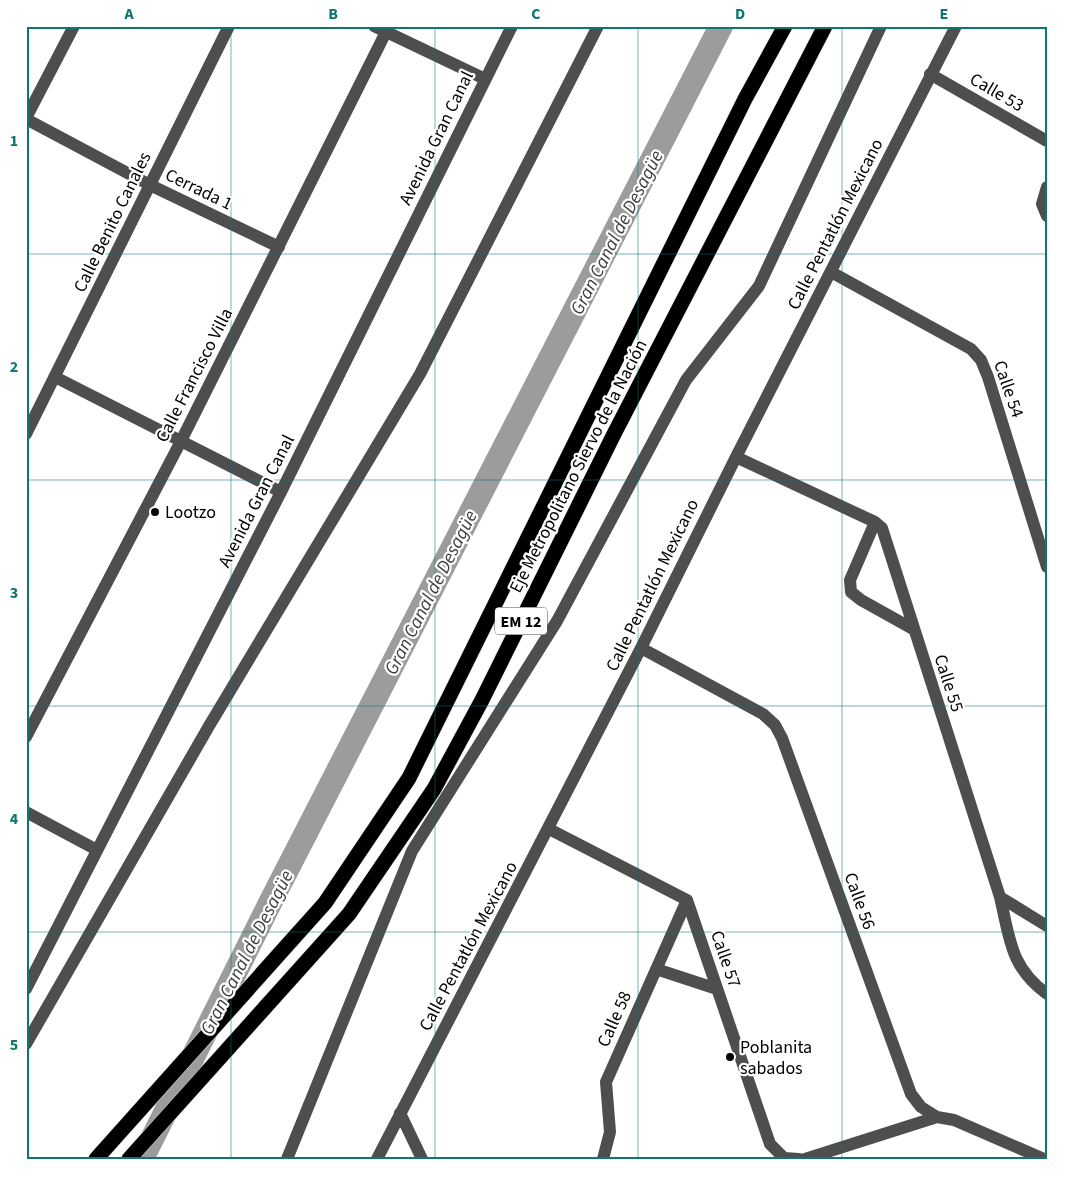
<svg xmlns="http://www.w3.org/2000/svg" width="1073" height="1185" font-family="'Source Sans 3',sans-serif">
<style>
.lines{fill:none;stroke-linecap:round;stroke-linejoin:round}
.canal{stroke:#9c9c9c;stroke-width:24}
.highway-casing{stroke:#dbdbdb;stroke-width:16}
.minor{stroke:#4e4e4e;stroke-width:12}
.highway{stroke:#000;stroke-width:15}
.grid{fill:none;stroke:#0f766e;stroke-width:1;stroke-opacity:0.55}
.poi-dot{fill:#000;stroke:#fff;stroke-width:2}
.labels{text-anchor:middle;stroke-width:4.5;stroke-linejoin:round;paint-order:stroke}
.shield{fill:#fff;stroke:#4c4c4c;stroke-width:1}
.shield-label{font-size:16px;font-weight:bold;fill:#000}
.street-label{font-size:18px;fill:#000;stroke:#fff}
.poi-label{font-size:18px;fill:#000;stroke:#fff;text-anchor:start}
.water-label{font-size:19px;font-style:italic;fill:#3d3d3d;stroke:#fff}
.neatline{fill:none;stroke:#0f766e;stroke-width:2}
.grid-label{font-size:16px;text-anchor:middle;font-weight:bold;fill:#0f766e}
</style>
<rect width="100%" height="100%" fill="#fff"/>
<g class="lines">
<path class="canal" d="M142 1159 273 897 721 26"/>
<g class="highway-casing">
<path id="highway" d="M96 1159 325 903 409 778 745 99 785 26
M129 1159 349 914 434 789 482 700 614 434 825 26"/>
</g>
<path class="minor" d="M374 26 485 79
M930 74 1047 141
M26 118 74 26
M26 119 150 185 279 247
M1047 187 1042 204 1047 216
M831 272 971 349 981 360 988 377 1047 567
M55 377 281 492
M26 434 229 26
M736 457 875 522 882 528 1000 897C1010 939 1010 967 1047 994
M875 522 850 580 851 592 861 600 913 629
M641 648 763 714 775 725 782 738 911 1094 921 1107 937 1117 954 1120 1044 1159
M26 737 180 443 389 26
M26 812 97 850
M549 829 687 900 770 1144 784 1158 799 1159
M1000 897 1047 926
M656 969 717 989
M26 989 281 492 512 26
M26 1044 209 726 420 374 598 26
M400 1113 422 1159
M287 1159 412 851 557 621 686 380 759 286 881 26
M377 1159 641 648 736 457 956 26
M603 1159 610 1132 606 1082 687 900
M805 1159 937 1117"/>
<use href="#highway" class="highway"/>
</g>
<path class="grid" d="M231 26V1159M435 26V1159M638 26V1159M842 26V1159M26 254H1047M26 480H1047M26 706H1047M26 932H1047"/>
<g class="poi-dot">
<circle cx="155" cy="512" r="5"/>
<circle cx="730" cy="1057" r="5"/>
</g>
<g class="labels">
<rect class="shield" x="495" y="607.5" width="52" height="27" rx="4"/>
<g class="shield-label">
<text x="521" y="627">EM 12</text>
</g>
<g class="street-label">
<text transform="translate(997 92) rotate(30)" y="6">Calle 53</text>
<text transform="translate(436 138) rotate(-64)" y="6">Avenida Gran Canal</text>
<text transform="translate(199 189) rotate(26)" y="6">Cerrada 1</text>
<text transform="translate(112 222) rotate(-64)" y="6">Calle Benito Canales</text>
<text transform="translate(835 224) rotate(-63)" y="6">Calle Pentatlón Mexicano</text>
<text transform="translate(194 375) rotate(-63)" y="6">Calle Francisco Villa</text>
<text transform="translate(1009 389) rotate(71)" y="6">Calle 54</text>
<text transform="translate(578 466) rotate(-63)" y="6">Eje Metropolitano Siervo de la Nación</text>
<text transform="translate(256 501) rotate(-63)" y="6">Avenida Gran Canal</text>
<text transform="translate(652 585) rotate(-64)" y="6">Calle Pentatlón Mexicano</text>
<text transform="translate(949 683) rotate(72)" y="6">Calle 55</text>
<text transform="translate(860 901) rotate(70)" y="6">Calle 56</text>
<text transform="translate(468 946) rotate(-62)" y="6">Calle Pentatlón Mexicano</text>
<text transform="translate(726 959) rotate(71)" y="6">Calle 57</text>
<text transform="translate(614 1019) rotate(-66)" y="6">Calle 58</text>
</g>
<g class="poi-label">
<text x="165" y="518">Lootzo</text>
<text x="740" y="1053">Poblanita<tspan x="740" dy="21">sabados</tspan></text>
</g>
<g class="water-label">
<text transform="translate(616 232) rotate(-63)" y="7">Gran Canal de Desagüe</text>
<text transform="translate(430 592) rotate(-63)" y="7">Gran Canal de Desagüe</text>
<text transform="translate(246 952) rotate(-63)" y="7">Gran Canal de Desagüe</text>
</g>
</g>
<rect width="1073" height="1185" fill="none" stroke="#ffffff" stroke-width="55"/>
<rect x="28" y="28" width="1018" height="1130" class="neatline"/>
<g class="grid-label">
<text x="129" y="19">A</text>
<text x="333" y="19">B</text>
<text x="536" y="19">C</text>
<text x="740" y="19">D</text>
<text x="944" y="19">E</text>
<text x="14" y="146">1</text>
<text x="14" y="372">2</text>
<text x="14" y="598">3</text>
<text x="14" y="824">4</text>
<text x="14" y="1050">5</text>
</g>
</svg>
